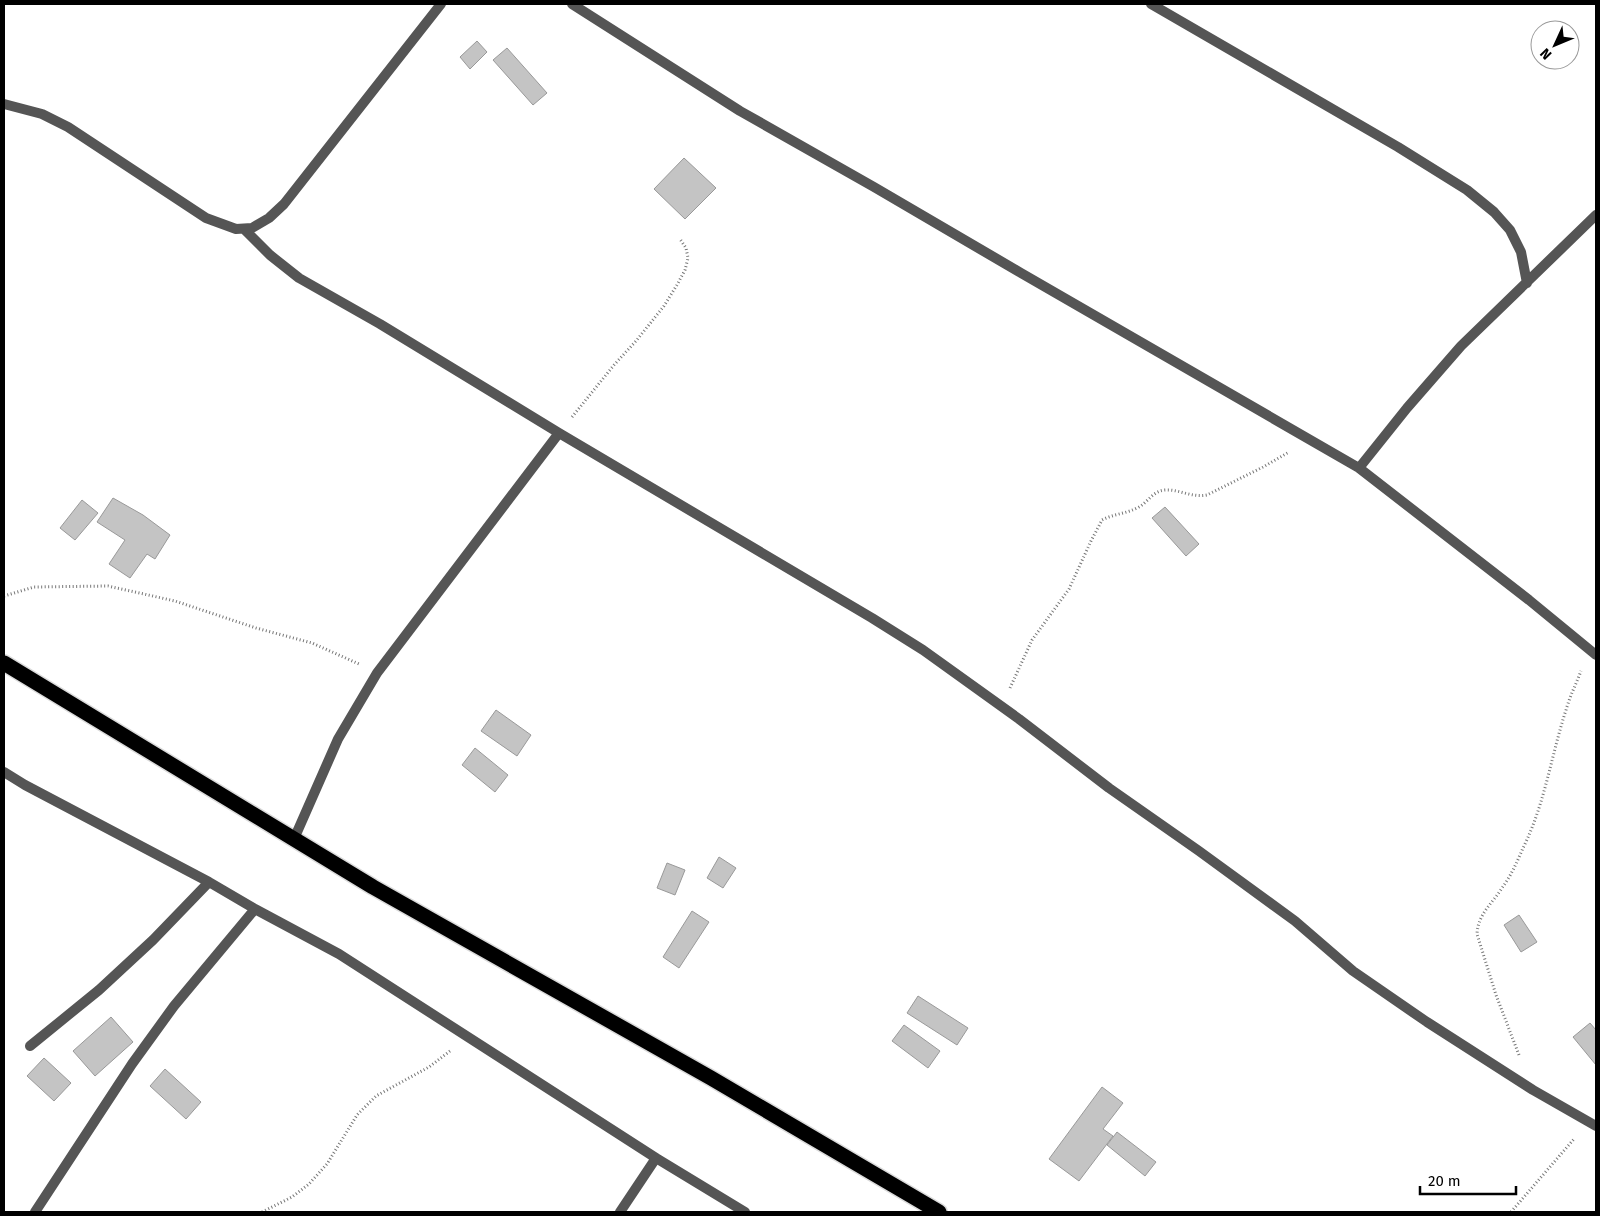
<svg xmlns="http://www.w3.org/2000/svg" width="1600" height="1216" font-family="'Fira Sans',sans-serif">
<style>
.building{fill:#c4c4c4;stroke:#999}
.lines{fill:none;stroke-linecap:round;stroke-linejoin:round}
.highway-casing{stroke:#dbdbdb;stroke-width:18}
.path{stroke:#777;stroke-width:3;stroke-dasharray:1 2.5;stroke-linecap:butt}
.street{stroke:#555;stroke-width:10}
.highway{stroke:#000;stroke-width:15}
</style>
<rect width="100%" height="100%" fill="#fff"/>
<path class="building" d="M477 41 487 52 470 69 460 57Z
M507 48 547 93 533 105 493 60Z
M684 158 716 188 685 219 654 189Z
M113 498 143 515 170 535 155 559 147 554 130 578 109 564 125 540 97 522Z
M82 500 98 513 75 540 60 528Z
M1165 507 1199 544 1186 556 1152 518Z
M496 710 531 735 517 756 481 731Z
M475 748 508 775 495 792 462 765Z
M719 857 736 868 723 888 707 878Z
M667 863 685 870 675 895 657 888Z
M692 911 709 922 679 968 663 957Z
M1519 915 1537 942 1521 952 1504 925Z
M918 996 968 1028 957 1045 907 1013Z
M111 1017 133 1042 95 1076 73 1051Z
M1590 1023 1596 1030V1065L1573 1037Z
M904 1025 940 1051 928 1068 892 1041Z
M44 1058 71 1083 54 1101 27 1076Z
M165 1069 201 1102 186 1119 150 1086Z
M1102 1087 1123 1103 1103 1129 1113 1136 1079 1181 1049 1159Z
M1117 1132 1156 1162 1145 1176 1107 1145Z"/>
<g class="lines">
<g class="highway-casing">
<path id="highway" d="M4 663 373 887 711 1078 939 1212"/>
</g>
<path class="path" d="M572 417 614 365 636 341 664 306 677 285 685 270 688 258 686 248 680 239
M4 596 34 587 108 586 175 601 256 628 312 643 359 664
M1010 688 1032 640 1069 589 1091 541 1102 520C1113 514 1126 514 1139 507 1148 502 1153 491 1165 490 1179 489 1192 498 1207 495L1263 467 1289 452
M1519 1055 1496 995 1477 934C1478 914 1492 904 1502 888 1511 876 1517 862 1523 848 1545 804 1551 756 1566 710 1570 696 1576 684 1581 671
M262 1212 292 1197 309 1184 327 1164 357 1115 376 1096 429 1067 450 1051
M1511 1212 1574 1139"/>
<path class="street" d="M572 4 740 111 874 187 1021 273 1359 468 1529 600 1596 655
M1151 4 1398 147 1467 190 1494 212 1510 230 1521 252 1527 283
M4 104 42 114 68 127 206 218 236 229 252 228 269 218 284 204 441 4
M244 229 270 255 299 278 380 324 559 433 872 618 923 650 1019 719 1109 788 1199 851 1295 921 1353 971 1427 1022 1533 1090 1596 1126
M1359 468 1407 408 1461 346 1596 215
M4 772 25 785 209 882 255 909 339 954 656 1158 745 1212
M294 839 338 739 377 673 559 433
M30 1046 99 990 153 940 209 882
M35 1212 132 1064 174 1006 255 909
M620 1212 656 1158"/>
<use href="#highway" class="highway"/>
</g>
<rect width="1600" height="1216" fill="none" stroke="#000000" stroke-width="10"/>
<g transform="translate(1555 45) rotate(226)"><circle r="24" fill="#ffffff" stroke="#999999"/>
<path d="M0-4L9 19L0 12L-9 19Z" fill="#000000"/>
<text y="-8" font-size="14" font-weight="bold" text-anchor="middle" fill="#000000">N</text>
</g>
<path d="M1420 1186v8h96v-8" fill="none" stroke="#000000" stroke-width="2.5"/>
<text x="1428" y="1186" font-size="15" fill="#000000" stroke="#ffffff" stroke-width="4" paint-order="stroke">20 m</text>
</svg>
